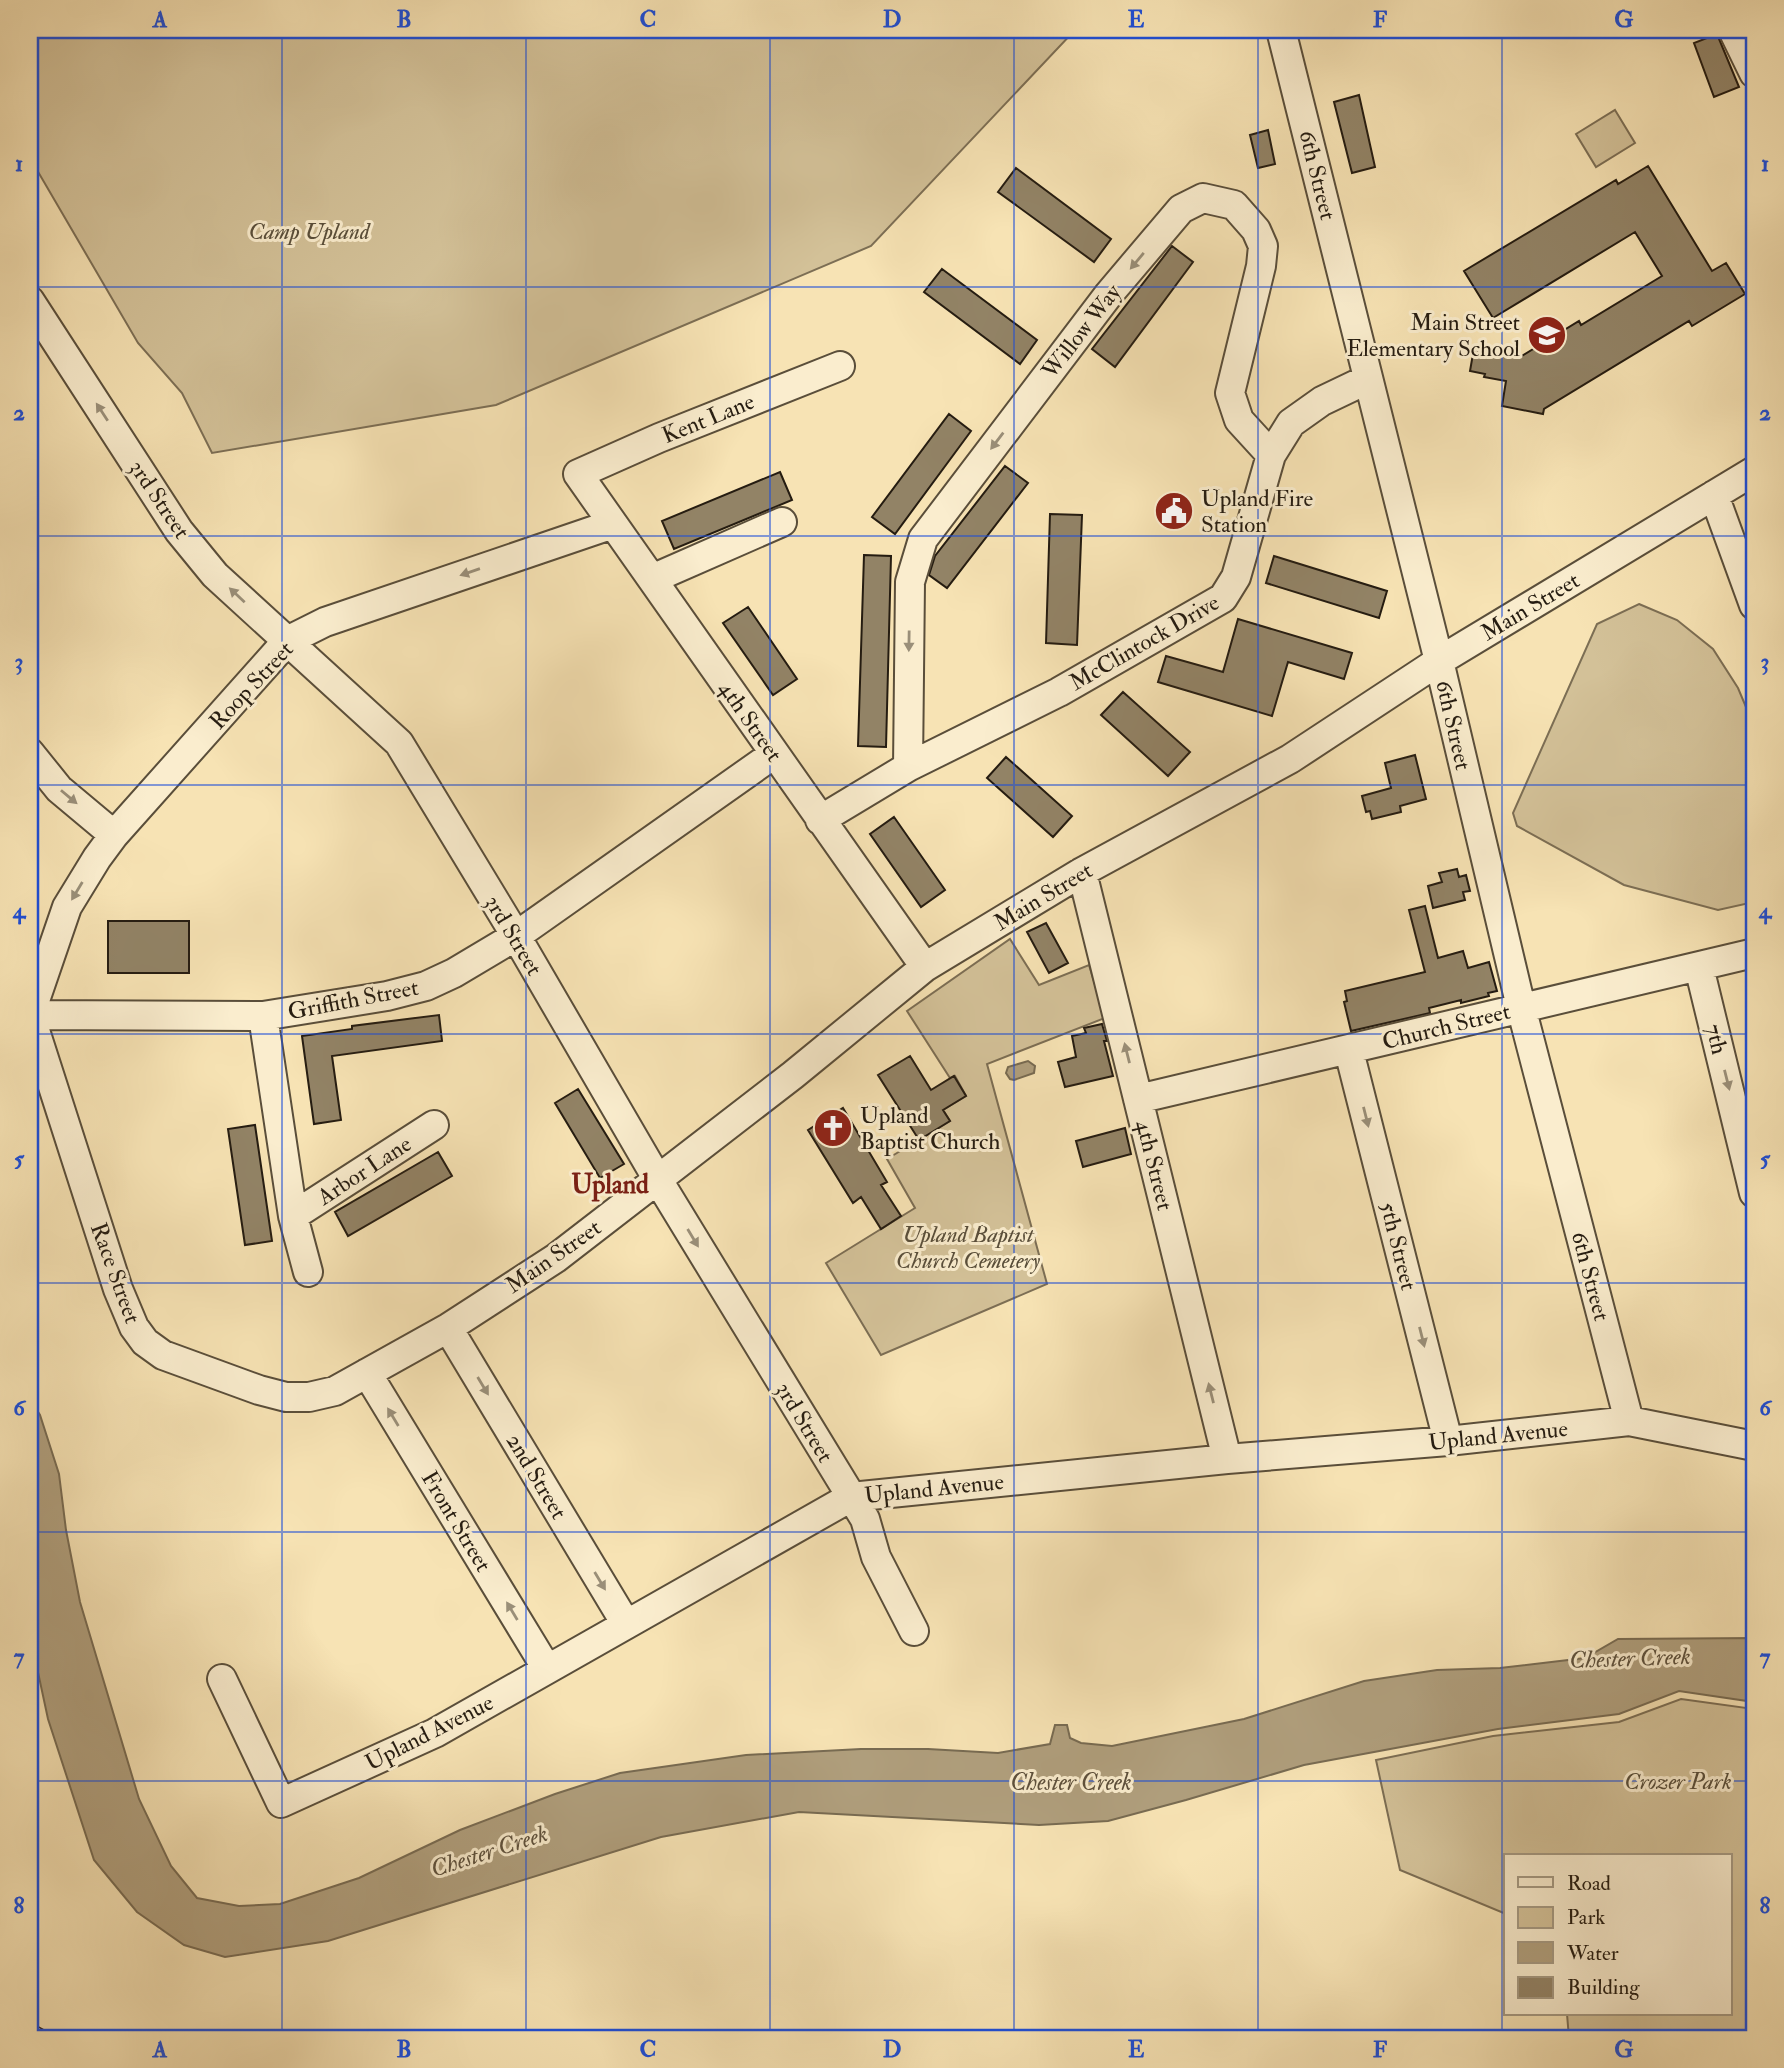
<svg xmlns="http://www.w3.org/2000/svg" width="1784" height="2068" font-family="'IM FELL Double Pica',serif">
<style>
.green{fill:#d3c198;stroke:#7c6e54;stroke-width:2}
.water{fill:#b09f7d;stroke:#786b52;stroke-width:2}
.building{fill:#928366;stroke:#251c11;stroke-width:2}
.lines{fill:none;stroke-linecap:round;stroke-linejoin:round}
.minor-casing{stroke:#5a4e3a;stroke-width:32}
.minor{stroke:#faedce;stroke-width:28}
.rail-casing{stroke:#251c11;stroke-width:8}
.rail{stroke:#faedce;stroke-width:5;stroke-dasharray:16;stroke-linecap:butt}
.oneway{fill:#9a8f79}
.grid{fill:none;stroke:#1d4ed8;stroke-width:2;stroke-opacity:0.55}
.labels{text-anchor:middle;stroke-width:6;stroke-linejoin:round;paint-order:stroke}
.street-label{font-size:23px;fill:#251c11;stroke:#faedce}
.park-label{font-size:23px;font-style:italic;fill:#594e3a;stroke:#faedce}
.poi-label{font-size:23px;fill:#251c11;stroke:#faedce;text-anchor:start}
.water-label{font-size:24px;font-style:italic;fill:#5d503c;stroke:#faedce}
.quarter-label{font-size:26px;font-weight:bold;fill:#7a1f14;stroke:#faedce}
.neatline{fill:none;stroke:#1d4ed8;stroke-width:2.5}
.grid-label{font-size:23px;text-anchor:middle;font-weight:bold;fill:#1d4ed8}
</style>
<rect width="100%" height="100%" fill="#f7e3b4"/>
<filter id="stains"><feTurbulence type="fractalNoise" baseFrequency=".00286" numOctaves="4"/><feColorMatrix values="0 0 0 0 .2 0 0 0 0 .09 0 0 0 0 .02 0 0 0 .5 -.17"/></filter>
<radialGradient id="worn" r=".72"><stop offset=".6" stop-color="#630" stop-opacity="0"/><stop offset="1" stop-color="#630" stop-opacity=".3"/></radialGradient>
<path class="green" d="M30 30H1075L871 246 496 405 212 453 182 393 138 343 30 158Z
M1615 110 1635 143 1596 167 1576 134Z
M1639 604 1677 620 1713 649 1738 688 1754 726V902L1718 910 1624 885 1517 826 1513 813 1597 624Z
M1010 939 1039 985 1089 965 1105 1018 987 1064 1047 1284 881 1355 826 1263 915 1208 887 1159 950 1121 943 1110 966 1096 955 1076 950 1078 907 1011Z
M1681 1699 1754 1709V2038H1569L1567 2014H1730V1856H1506V1914L1400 1870 1376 1760 1493 1736 1619 1722Z"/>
<path class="water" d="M1028 1061 1035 1066 1034 1073 1014 1080 1010 1079 1006 1073 1008 1067Z
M30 1399 40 1415 59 1474 66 1530 80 1602 139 1799 171 1866 197 1898 239 1906 280 1904 359 1878 460 1830 555 1794 620 1773 746 1755 861 1749H928L998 1753 1050 1744 1055 1725H1067L1070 1738 1081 1743 1112 1746 1244 1719 1364 1681 1437 1670 1500 1668 1585 1658 1618 1639 1754 1638V1702L1679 1691 1619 1714 1498 1729 1304 1765 1186 1800 1108 1821 1039 1825 799 1812 661 1837 328 1941 225 1957 184 1945 137 1912 94 1860 48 1719 30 1635Z"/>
<path class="building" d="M1717 34 1739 87 1714 97 1694 43Z
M1359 95 1375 167 1352 173 1334 102Z
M1268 130 1275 164 1258 168 1250 135Z
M1648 166 1712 271 1726 263 1745 294 1692 326 1689 321 1544 409 1543 414 1502 406 1506 381 1484 377 1485 374 1470 371 1474 348 1520 357 1579 321 1581 325 1662 276 1635 232 1493 318 1464 271 1616 180 1618 184Z
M1016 168 1111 239 1094 262 998 192Z
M1172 246 1193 262 1115 367 1092 349Z
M942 269 1037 340 1020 364 924 292Z
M949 414 971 431 895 534 872 517Z
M1005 466 1028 483 947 588 929 575 935 556Z
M780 472 792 500 674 549 662 521Z
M1050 514 1082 515 1077 645 1046 643Z
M864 555 891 556 886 747 858 746Z
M1274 556 1387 591 1379 618 1266 583Z
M748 607 797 679 773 695 723 623Z
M1238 619 1352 653 1344 679 1288 662 1272 716 1158 682 1166 656 1223 672Z
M1123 692 1190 752 1168 776 1101 715Z
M1415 755 1426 799 1400 806 1401 812 1372 819 1370 811 1366 812 1362 796 1391 788 1385 763Z
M1006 757 1072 816 1053 837 987 778Z
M894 817 945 890 921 907 870 834Z
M1457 869 1459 877 1466 875 1470 891 1463 892 1465 900 1433 908 1428 886 1442 882 1439 873Z
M1425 906 1438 958 1463 951 1468 968 1489 962 1497 991 1488 993 1489 996 1461 1003V1000L1429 1008 1430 1013 1351 1031 1344 1002 1347 1001 1345 991 1425 972 1409 910Z
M108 921H189V973H108Z
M1046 923 1068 963 1049 973 1027 932Z
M439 1015 442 1041 332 1056 341 1120 314 1124 302 1036 352 1029V1026Z
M1102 1024 1107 1041H1104L1113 1076 1065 1087 1058 1062 1076 1057 1072 1036 1086 1033 1084 1028Z
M910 1056 931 1090 954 1076 966 1096 943 1110 950 1121 919 1140 878 1075Z
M578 1089 624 1164 600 1178 555 1103Z
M843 1108 887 1182 881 1185 901 1216 881 1229 861 1197 853 1203 808 1130Z
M255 1125 272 1241 245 1245 228 1129Z
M1125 1128 1131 1154 1083 1167 1076 1141Z
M438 1152 452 1176 348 1236 335 1212Z"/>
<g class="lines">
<g class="minor-casing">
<path id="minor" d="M1281 30 1439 661 1521 1007 1629 1421
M1733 30 1754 73
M30 301 179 531 215 575 399 743 516 936 658 1180 865 1519 876 1557 914 1631
M840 366 659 438 578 474 925 967
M1714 495 1754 605
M652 579 782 522
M30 753 59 789 114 835
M908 767 910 582 923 539 1109 294 1181 209 1203 198 1234 205 1256 230 1263 246 1261 266 1230 393 1239 420 1271 455
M820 820 908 767 1059 692 1223 598 1236 577 1271 455 1291 423 1322 401 1368 379
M1082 872 1227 1459
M1699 967 1754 1193
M30 1015 118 1289 134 1327 145 1342 163 1355 259 1390 286 1397H309L335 1391 448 1328 556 1258 793 1075 925 967 1082 872 1290 759 1439 661 1754 471
M30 1015 263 1016 387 996 426 986 454 973 516 936 774 754
M30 1015 67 907 97 858 114 835 287 641 325 622 613 524
M263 1016 293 1216 308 1272
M1349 1051 1448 1441
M1138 1099 1754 953
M293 1216 434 1125
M448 1328 626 1624
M367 1373 547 1669
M222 1679 281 1803 435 1733 851 1497 1227 1459 1448 1441 1629 1421 1754 1446"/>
</g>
<use href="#minor" class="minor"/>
<g class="rail-casing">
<path id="rail" d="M30 2026 52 2038"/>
</g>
<use href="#rail" class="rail"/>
</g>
<defs><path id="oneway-solid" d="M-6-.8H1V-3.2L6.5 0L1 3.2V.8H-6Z" transform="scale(1.75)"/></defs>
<g class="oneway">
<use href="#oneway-solid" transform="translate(1137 261) rotate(130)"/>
<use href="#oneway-solid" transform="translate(102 412) rotate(-123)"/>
<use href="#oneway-solid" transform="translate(997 441) rotate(127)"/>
<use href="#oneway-solid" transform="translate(470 572) rotate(161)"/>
<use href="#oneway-solid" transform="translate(237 595) rotate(-137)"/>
<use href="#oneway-solid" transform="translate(909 641) rotate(91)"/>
<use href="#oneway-solid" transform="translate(69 797) rotate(40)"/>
<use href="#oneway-solid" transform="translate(77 891) rotate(121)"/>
<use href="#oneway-solid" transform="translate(1127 1053) rotate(-104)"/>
<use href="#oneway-solid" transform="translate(1727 1080) rotate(76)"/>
<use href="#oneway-solid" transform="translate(1366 1117) rotate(76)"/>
<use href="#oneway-solid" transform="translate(693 1238) rotate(59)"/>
<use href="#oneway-solid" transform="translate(1422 1337) rotate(76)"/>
<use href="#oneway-solid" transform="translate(483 1386) rotate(59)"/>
<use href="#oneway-solid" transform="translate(1211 1393) rotate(-104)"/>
<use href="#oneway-solid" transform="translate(393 1417) rotate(-121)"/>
<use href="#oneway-solid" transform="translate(600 1581) rotate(59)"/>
<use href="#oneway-solid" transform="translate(512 1611) rotate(-121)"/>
</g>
<path class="grid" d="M282 30V2038M526 30V2038M770 30V2038M1014 30V2038M1258 30V2038M1502 30V2038M30 287H1754M30 536H1754M30 785H1754M30 1034H1754M30 1283H1754M30 1532H1754M30 1781H1754"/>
<defs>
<g id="school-disc" transform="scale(2.0125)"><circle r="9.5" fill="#8f2418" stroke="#faedce"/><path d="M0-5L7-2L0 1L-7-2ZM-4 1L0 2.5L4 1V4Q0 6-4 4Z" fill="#fff"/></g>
<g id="civic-disc" transform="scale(2.0125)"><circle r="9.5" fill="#8f2418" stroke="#faedce"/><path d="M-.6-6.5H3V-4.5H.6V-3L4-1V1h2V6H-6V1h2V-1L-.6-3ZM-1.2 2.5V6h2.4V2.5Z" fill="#fff"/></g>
<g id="church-disc" transform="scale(2.0125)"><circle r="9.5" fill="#8f2418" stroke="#faedce"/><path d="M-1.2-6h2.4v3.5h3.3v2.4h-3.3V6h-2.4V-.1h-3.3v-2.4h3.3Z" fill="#fff"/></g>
</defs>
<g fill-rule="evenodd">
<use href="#school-disc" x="1547" y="335"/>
<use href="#civic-disc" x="1174" y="511"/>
<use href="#church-disc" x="833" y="1128"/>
</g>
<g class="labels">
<g class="street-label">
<text transform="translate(1318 175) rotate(76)" y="8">6th Street</text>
<text transform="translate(1081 331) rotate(-52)" y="8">Willow Way</text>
<text transform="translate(708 418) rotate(-22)" y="8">Kent Lane</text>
<text transform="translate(160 499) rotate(56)" y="8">3rd Street</text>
<text transform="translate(1530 606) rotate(-31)" y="8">Main Street</text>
<text transform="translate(1144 642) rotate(-30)" y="8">McClintock Drive</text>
<text transform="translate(251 685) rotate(-47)" y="8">Roop Street</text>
<text transform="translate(751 721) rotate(55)" y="8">4th Street</text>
<text transform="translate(1454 725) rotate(77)" y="8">6th Street</text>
<text transform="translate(1043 896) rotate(-31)" y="8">Main Street</text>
<text transform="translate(514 935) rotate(59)" y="8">3rd Street</text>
<text transform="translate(353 999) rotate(-11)" y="8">Griffith Street</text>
<text transform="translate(1446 1026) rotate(-14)" y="8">Church Street</text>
<text transform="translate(1717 1039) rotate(76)" y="8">7th</text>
<text transform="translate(1155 1165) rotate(76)" y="8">4th Street</text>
<text transform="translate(364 1170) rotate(-33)" y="8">Arbor Lane</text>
<text transform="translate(1399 1246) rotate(76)" y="8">5th Street</text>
<text transform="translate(553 1256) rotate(-35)" y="8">Main Street</text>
<text transform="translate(116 1273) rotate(70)" y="8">Race Street</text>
<text transform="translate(1591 1276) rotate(75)" y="8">6th Street</text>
<text transform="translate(805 1422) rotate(59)" y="8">3rd Street</text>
<text transform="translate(1498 1435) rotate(-6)" y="8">Upland Avenue</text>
<text transform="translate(537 1476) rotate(59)" y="8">2nd Street</text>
<text transform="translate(934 1488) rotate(-6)" y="8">Upland Avenue</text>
<text transform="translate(457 1521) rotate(59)" y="8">Front Street</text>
<text transform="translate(429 1732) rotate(-27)" y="8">Upland Avenue</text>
</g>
<g class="park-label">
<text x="309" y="239">Camp Upland</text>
<text x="968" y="1242">Upland Baptist<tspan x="968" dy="26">Church Cemetery</tspan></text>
<text x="1678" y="1789">Crozer Park</text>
</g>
<g class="poi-label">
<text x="1520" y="330" text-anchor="end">Main Street<tspan x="1520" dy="26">Elementary School</tspan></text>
<text x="1201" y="506">Upland Fire<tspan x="1201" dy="26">Station</tspan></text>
<text x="860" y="1123">Upland<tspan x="860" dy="26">Baptist Church</tspan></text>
</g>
<g class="water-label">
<text transform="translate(1630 1658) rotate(-2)" y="8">Chester Creek</text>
<text x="1071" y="1790">Chester Creek</text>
<text transform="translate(489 1851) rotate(-18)" y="8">Chester Creek</text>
</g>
<g class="quarter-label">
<text x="610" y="1193">Upland</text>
</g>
</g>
<rect width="1784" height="2068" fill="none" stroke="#f7e3b4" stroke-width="77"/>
<rect x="1504" y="1854" width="228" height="161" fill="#faedce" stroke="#a59982" stroke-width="2"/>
<rect x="1518" y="1877" width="35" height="10" fill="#faedce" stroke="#a59982" stroke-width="2"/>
<text x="1567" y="1890" font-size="21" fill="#251c11">Road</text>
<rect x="1518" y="1907" width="35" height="21" fill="#d3c198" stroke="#a59982" stroke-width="2"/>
<text x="1567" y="1924" font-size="21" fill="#251c11">Park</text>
<rect x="1518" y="1942" width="35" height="21" fill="#b09f7d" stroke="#a59982" stroke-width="2"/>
<text x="1567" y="1960" font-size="21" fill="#251c11">Water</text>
<rect x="1518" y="1977" width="35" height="21" fill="#928366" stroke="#a59982" stroke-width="2"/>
<text x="1567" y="1994" font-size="21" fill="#251c11">Building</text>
<rect x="38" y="38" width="1708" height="1992" class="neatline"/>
<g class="grid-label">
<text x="160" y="27">A</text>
<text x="404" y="27">B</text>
<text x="648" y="27">C</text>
<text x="892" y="27">D</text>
<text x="1136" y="27">E</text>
<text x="1380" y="27">F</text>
<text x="1624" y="27">G</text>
<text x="19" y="171">1</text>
<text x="1765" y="171">1</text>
<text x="19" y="420">2</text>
<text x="1765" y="420">2</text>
<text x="19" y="669">3</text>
<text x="1765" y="669">3</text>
<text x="19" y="918">4</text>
<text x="1765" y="918">4</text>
<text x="19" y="1166">5</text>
<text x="1765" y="1166">5</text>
<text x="19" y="1415">6</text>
<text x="1765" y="1415">6</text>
<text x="19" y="1664">7</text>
<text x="1765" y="1664">7</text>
<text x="19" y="1913">8</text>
<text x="1765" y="1913">8</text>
<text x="160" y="2057">A</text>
<text x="404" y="2057">B</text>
<text x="648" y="2057">C</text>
<text x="892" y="2057">D</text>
<text x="1136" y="2057">E</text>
<text x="1380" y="2057">F</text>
<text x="1624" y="2057">G</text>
</g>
<rect width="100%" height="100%" filter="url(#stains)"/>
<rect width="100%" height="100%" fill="url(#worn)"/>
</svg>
